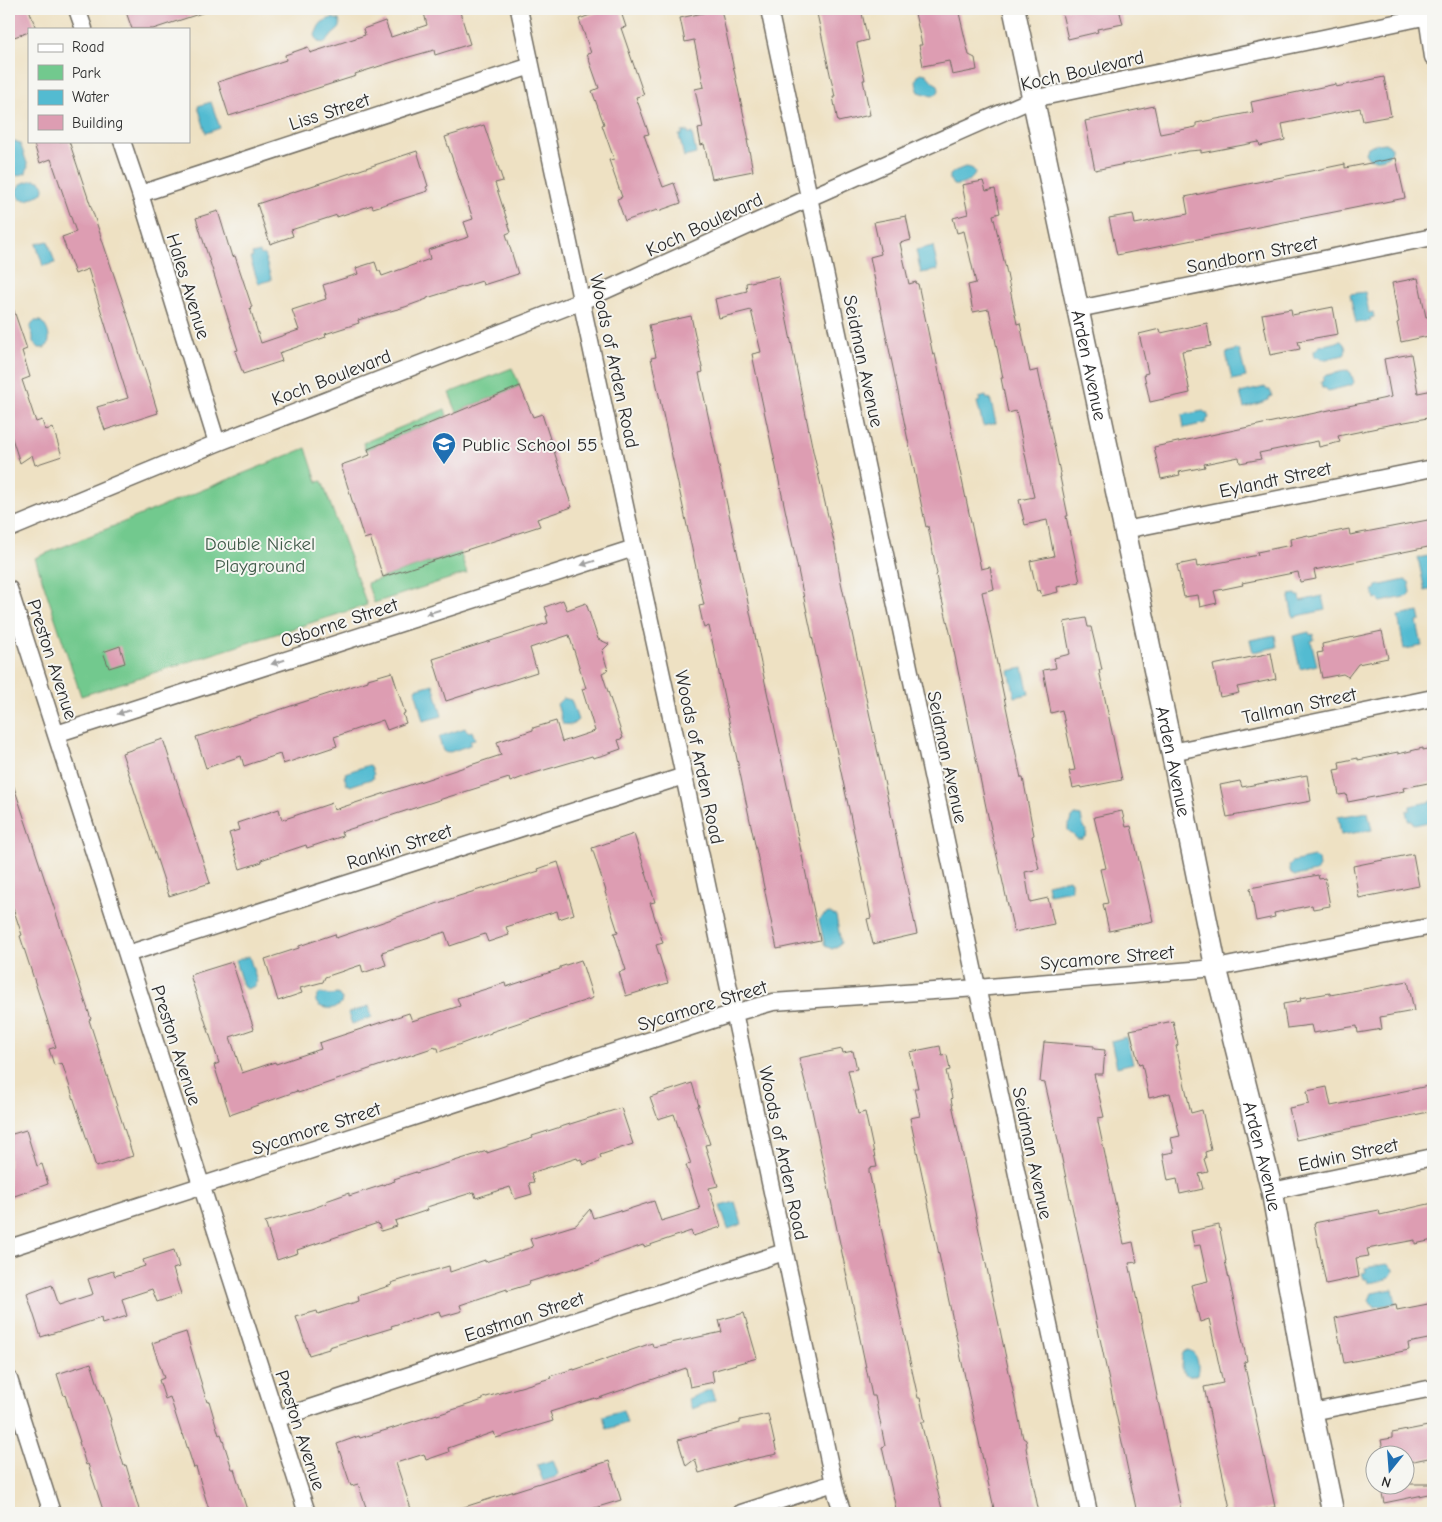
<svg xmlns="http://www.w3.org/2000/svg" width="1442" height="1522" font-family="'Comic Neue',sans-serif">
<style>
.green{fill:#72c98e;stroke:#4e7a5c}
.water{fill:#53bbd1;stroke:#3f737e}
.building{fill:#dd9db2}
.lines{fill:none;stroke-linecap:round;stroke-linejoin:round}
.minor-casing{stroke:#6f6b60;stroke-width:19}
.tertiary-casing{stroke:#6f6b60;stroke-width:24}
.minor{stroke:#fff;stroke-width:16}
.tertiary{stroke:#fff;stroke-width:21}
.oneway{fill:#a0a0a0}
.labels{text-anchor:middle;stroke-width:4;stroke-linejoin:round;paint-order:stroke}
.street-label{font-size:19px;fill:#2b2b2b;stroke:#f6f6f2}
.poi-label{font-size:19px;fill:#2b2b2b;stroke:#f6f6f2;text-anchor:start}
.park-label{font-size:19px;fill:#405a49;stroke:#f6f6f2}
</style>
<rect width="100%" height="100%" fill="#f6f6f2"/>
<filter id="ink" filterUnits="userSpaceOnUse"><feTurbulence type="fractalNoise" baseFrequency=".02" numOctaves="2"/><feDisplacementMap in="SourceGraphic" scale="10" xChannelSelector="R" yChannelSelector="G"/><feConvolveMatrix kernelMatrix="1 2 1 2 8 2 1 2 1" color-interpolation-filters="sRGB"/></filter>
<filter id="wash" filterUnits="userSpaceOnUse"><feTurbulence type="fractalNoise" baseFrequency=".0096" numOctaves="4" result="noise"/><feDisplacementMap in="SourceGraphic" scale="20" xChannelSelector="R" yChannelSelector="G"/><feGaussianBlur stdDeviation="1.12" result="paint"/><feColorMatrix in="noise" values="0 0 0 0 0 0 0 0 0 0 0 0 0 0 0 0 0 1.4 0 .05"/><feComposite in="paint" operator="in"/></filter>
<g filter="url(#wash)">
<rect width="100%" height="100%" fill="#eee1c3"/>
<path class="green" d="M512 368 520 386 457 412 449 393Z
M445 409 447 416 365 450 363 443Z
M306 448 317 482 322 481 367 605 81 696 35 558Z
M460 552 467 573 374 603 367 583Z"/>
<path class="water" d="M332 18 339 20C342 28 339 29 333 34 330 37 329 40 325 43L318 42 315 35C320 23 320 22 332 18Z
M921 73 926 74 933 82 938 85 939 90 937 94 932 96 919 92C916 86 914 78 921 73Z
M211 102 220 128 206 133 198 106Z
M688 131 689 134 692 133 696 154 684 157 679 135H682V132Z
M12 140 20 143 28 166 26 173 17 176C6 167 9 155 9 142Z
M1385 143 1392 147C1393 159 1377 161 1368 158L1365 153 1367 148 1372 145Z
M965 167C986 168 969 187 953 185L950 180V175L955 171Z
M34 180C42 180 46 186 43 193L27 200 20 199 16 193C17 183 26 182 34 180Z
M48 241 55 263 43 266 36 244Z
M933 246 938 270 921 273 916 250Z
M260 252 261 255 264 254 271 278V280L260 283 258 282 250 258 253 257 252 254Z
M1365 292 1369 313 1373 312 1374 317 1370 318V321L1356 323 1350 294Z
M34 321H40C47 325 51 337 48 345L44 348H39L33 342V336L30 328Z
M1341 341C1346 345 1347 350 1344 355L1322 360 1318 357 1315 358 1314 351 1316 350 1319 346Z
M1239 349 1246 377 1232 380 1226 353Z
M1348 370 1351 373 1354 382 1352 385 1328 391 1325 388H1322L1321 382 1323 381 1324 376Z
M1265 387 1267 390H1270L1272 396 1269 397V400L1244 408 1240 393Z
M986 396 987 399 990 398 996 423 983 426 977 402 980 401 979 398Z
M1203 411 1206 413H1207L1209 418 1207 419 1206 423 1184 428 1182 415Z
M1433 555V589L1425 591 1418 558Z
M1405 580 1409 582 1411 592 1409 596 1381 602 1378 599H1375L1373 591 1376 589 1377 586Z
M1296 594 1297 596H1300L1301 601 1322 596 1325 610 1293 617 1289 598 1291 597 1290 595Z
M1419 612 1421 621 1417 622 1422 646 1404 649 1398 616Z
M1309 632 1310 635 1313 634 1314 640 1311 641 1317 665 1300 669 1293 636Z
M1275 635 1277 647 1253 652 1250 640Z
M1023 668 1029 694 1015 697 1009 671Z
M433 684 442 716 423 721 415 689Z
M563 698 571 700 578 720 572 725 563 724 557 704Z
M465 728 469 732 472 731 475 739 471 740 470 745 447 753 443 751 439 739 441 736Z
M369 765 371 766 374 775 373 776 374 778 350 786 349 784 347 785 344 776H346L345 773Z
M1433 801V821L1414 825 1412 820H1408L1406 811 1410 810V806Z
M1368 812 1372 830 1341 835 1338 817Z
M1075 815 1081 816 1083 826 1087 830 1086 836 1082 839H1077L1068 830V825L1071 822 1072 818Z
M1314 857 1318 859 1319 867 1316 872 1295 876 1291 874 1289 865 1292 862Z
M1069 879 1070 881H1071V890L1049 894 1047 884Z
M829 913 836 916 841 943 839 944 837 947 832 949 825 946 819 920 824 915Z
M249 956 257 982 255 983V986L246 989 245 986H243L235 961Z
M321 993 330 995 338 994 342 999 341 1004C331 1014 305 1005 321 993Z
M369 1006 372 1017 352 1024 348 1013Z
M1126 1037 1133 1063 1117 1067 1111 1041Z
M735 1202 742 1224 728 1229 720 1206Z
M1386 1264 1389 1265 1393 1269C1393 1281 1378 1281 1368 1283L1367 1279H1364L1362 1273 1366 1272 1365 1268Z
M1393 1289 1396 1303 1375 1307 1371 1304 1369 1300 1372 1293Z
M1188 1350C1197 1352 1200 1365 1197 1374 1183 1383 1179 1363 1183 1353Z
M711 1389 715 1400 692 1409 688 1399Z
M623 1410 627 1423 607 1429 603 1416Z
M553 1460 558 1474 555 1477 543 1481 537 1465Z"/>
<g id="blocks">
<path class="building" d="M9 9H29L36 29H29V32L14 37 9 21Z
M125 9H204L205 12 153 29H132Z
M423 9H459L470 44 435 55 434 50 402 59 355 74 356 76 229 116 218 82 286 60 285 55 308 47 310 53 365 35 363 29 385 21 391 37 427 25Z
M607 9H620L626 27 621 28 644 95 636 97 649 134 644 135 663 187 674 183 681 203 658 211 657 210 625 221 617 199 622 197 609 160 614 159 602 125 604 124 592 91 599 88 587 54 591 53 579 19Z
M721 9 749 140H747L753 171 712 179 704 144 701 145 698 129 703 128 695 89 704 87 694 40 685 42 680 18Z
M816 9H861L868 40 857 43V45L865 80H863L870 115 838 122 833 97H835Z
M914 9H958L969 55 975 58 977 70 952 75 949 61 923 66 919 45H922Z
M1061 9H1119L1123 24 1097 29 1098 32 1068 39Z
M1384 77 1391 116 1363 121 1360 108 1282 124 1285 140 1260 146 1259 142 1201 153V150L1189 151 1095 170 1085 121 1154 106 1160 134 1196 127V123L1253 112 1251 102 1336 84V87Z
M484 125 503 181 495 183 511 232 506 234 518 274 483 285 482 281 427 298V299L405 307 358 320 359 323 325 334 326 337 279 353 282 361 243 374 235 351 238 350 196 218 218 211 232 257 235 256 252 307 250 308 261 343 299 330 292 310 326 299 325 295H326L323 285 358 274 356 268 375 262 378 271H380L382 276 430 259 428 250 469 237 464 222 473 219 445 137Z
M33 141H69L134 335 158 413 105 430 97 407 128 398 88 269 75 274 62 237 76 232 51 159 40 163Z
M417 151 428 186 426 187 428 191 373 208 372 205 337 217V215L291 230 293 236 270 244 257 204Z
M1396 158 1405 198 1117 255 1109 218 1133 214 1135 224 1188 214 1185 197 1345 164V168Z
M983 181 986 191 995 189 1000 213 993 215 1006 269 1017 324 1020 323 1030 372 1038 370 1061 477H1060L1068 516H1066L1080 582 1057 587 1058 592 1042 596 1040 590 1037 591 1030 561 1054 556 1047 520 1025 525 1019 500 1034 497 1016 411 1008 413 1001 378H1003L989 309 973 312 968 285 976 283 964 231 957 233 953 218 968 214 962 185Z
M906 216 911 240 900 243 909 284 916 282 917 284H918L933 355 935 354 981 569 990 567 994 589 982 592 1021 778H1023L1034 835 1032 836 1039 869 1025 872 1030 902 1048 898 1054 924 1014 932 986 807 950 632 942 600H941L936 575 937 574 928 526 926 527 870 257 881 254 874 222Z
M778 276 813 451 835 546 841 582 917 934 873 944 867 919 871 918 857 847 752 354 761 352 751 310 719 318 715 299 747 291 746 283Z
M1418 278 1426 317 1433 316V335L1401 342 1397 323 1399 322 1392 283Z
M9 305H12L27 349 22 351 30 377 22 380 36 422 42 420 45 430 53 428 62 456 35 465 32 455 20 463 9 429Z
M1333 307 1338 334 1298 341 1300 349 1270 355 1262 314 1291 309 1292 315Z
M691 316 703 372 699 373 820 940 777 949 709 626 704 628 699 606 704 605 651 358 656 357 649 325Z
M1207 323 1211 346 1182 351 1190 393 1150 402 1144 374 1148 373 1139 334 1160 329 1161 333Z
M1411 354 1418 393 1433 390V417L1377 427V428L1338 436 1340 442 1319 447 1318 441 1259 453 1261 459 1240 463 1239 457 1204 464 1205 467 1179 472 1180 475 1161 479 1154 447 1391 397 1384 359Z
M520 386 533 417 542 414 572 507 537 519 540 526 383 577 370 537 364 539 341 465 370 455 368 449Z
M1433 519V546L1314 570 1316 579 1300 582 1298 572 1242 583 1243 585 1214 591 1217 603 1200 607 1198 595 1184 597 1177 565 1196 561 1197 567 1258 555 1257 552 1291 545 1290 539 1308 535 1309 537 1349 529 1350 535Z
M563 600 567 610 586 603 598 639 609 644 602 651 608 670 602 673 623 738 618 740 621 749 604 755 593 758 592 756 531 774 510 782 509 778 445 798 341 832 343 836 307 848 306 845 261 860 262 862 240 869 229 833 239 830 237 823 279 809 282 820 332 803 334 810 501 755 497 742 533 730V728L556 721 562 742 595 731 582 689 586 688 569 635 530 648 537 672 446 701 433 659 548 623 546 616H548L545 607Z
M1086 618 1088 627H1091L1097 652H1098L1102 670H1099L1122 780 1082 788 1081 786 1073 788 1069 771 1075 770 1062 710 1051 713 1043 670 1056 668 1054 658 1070 654 1064 622Z
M1382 631 1388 658 1358 664 1348 677 1343 674 1322 678 1317 653 1323 652 1322 644Z
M120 646 125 663 109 668 103 652Z
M1271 653 1276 679 1237 687 1239 693 1220 697 1213 665Z
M392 672 405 713 403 714 406 723 387 730 383 720 334 737 337 746 283 764 280 754 244 766 241 756 206 768 196 737 368 681V679Z
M163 739 210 883 169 896 122 753Z
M1423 748V750L1433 748V782L1403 788 1404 791 1348 802 1346 794 1339 795 1334 770 1340 769 1339 762 1358 758V760L1398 752V754Z
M1307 775 1311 801 1227 817 1220 785 1240 781 1242 787Z
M9 781H12L91 1019 89 1020 133 1156 96 1167 62 1063 54 1065 49 1049 56 1047 20 936 22 935 9 896Z
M1122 811 1126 827 1131 826 1153 921 1109 931 1103 904 1108 903 1100 869 1106 868 1094 817Z
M634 834 655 902 650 903 663 943 656 945 668 983 626 996 619 972 626 970 614 933 618 932 605 892 606 891 592 848Z
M1413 854 1419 886 1359 898 1353 866Z
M558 862 574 914 559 919 557 911 506 927 509 935 488 942 485 934 450 946 445 932 382 952 386 965 363 973 361 965 325 977 323 982 300 988 302 993 278 1001 265 959 299 948V946L335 934 336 938 459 896 539 871 538 869Z
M1318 875 1319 879 1325 878 1330 906 1313 909 1312 905 1274 913 1275 917 1256 921 1250 888Z
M581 960 593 998 491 1032V1033L439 1052 438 1048H435V1047L298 1093 297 1091 230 1115 214 1065 219 1063 190 975 232 962 254 1029 230 1037 242 1073 275 1062 276 1064 321 1049 319 1043 409 1013 412 1021 460 1006 457 998 505 983 506 987 560 969V967Z
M1408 981 1414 1011 1380 1017 1382 1029 1358 1033 1357 1026 1313 1033 1311 1025 1287 1028 1283 1004 1301 1001 1300 998 1330 993V995Z
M1173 1021 1178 1045 1176 1046 1191 1113 1202 1110 1211 1150 1205 1152 1206 1158 1204 1159 1208 1172 1199 1174 1203 1189 1180 1194 1177 1179 1168 1181 1163 1154 1174 1152 1171 1138 1180 1136 1170 1093 1149 1098 1142 1064 1139 1065 1130 1030Z
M1044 1042 1094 1046V1049L1105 1050 1103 1074H1094L1104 1117 1098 1118V1122L1124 1244 1133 1242 1137 1262 1129 1263 1181 1510 1164 1513H1137L1056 1131 1045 1083 1040 1082Z
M940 1046 942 1056 947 1055 950 1070 946 1071 952 1098 951 1099 1023 1438 1026 1440 1027 1446 1026 1448 1039 1513H995L975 1424 910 1118 920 1116 914 1088H918L910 1052Z
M842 1049 843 1053 853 1051 857 1069 848 1070 858 1114 865 1112 877 1167 869 1168V1172L918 1398H920L925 1422H921L942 1509 922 1513H897L882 1447 885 1446 875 1396H872L812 1110 799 1058Z
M692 1083 699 1106H697L710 1144 705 1145 718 1186 709 1188 721 1227 693 1236 691 1231 644 1247 643 1245 599 1260V1261L575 1269V1268L529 1282 530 1284 507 1291V1289L460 1305 462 1311 441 1317 439 1311 391 1326 392 1328 329 1347V1349L309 1355 296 1317 317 1311 318 1314 359 1301 358 1296 392 1285 391 1283 414 1276 449 1266 450 1272 485 1260V1262L533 1247 530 1239 576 1225 590 1209 593 1218 620 1210V1212L654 1201 661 1221 700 1209 686 1165 691 1164 674 1114 658 1119 650 1097Z
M1433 1085V1111L1296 1140 1289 1108 1309 1104 1307 1091 1327 1087 1331 1106Z
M621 1108 633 1144 600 1155 601 1158 583 1165 581 1159 578 1160 577 1158 531 1173 534 1182 529 1183 532 1194 515 1199 510 1187 476 1198 474 1192 427 1207 428 1210 395 1221 397 1226 381 1231 378 1223 297 1250 298 1253 277 1260 265 1222 311 1209 327 1203 326 1201 349 1193V1196L395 1181 394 1179 416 1172V1173L487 1151V1153L533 1138 532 1136Z
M26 1130 37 1166 42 1164 48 1184 9 1198V1135Z
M1433 1203V1240L1415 1244V1240L1367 1249 1369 1256 1356 1258 1359 1277 1326 1284 1314 1223 1379 1210 1380 1215Z
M1219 1225 1226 1261H1225L1247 1361 1244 1362 1275 1507 1249 1513H1231L1204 1387 1223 1383 1209 1319 1200 1322 1191 1285 1208 1281 1200 1245 1194 1246 1191 1231Z
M174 1250 179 1267 173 1269 181 1294 157 1302 152 1289 122 1299 127 1316 102 1324 101 1318 41 1337 27 1294 52 1285 59 1305 93 1294 88 1279 113 1271 115 1276 145 1266 143 1260Z
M1433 1303V1338L1408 1343 1409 1350 1344 1363 1335 1318 1396 1305 1397 1310Z
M744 1313 757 1358 712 1371 714 1382 690 1387 686 1368 596 1399 595 1398 550 1412 553 1421 496 1438 494 1432 448 1448 449 1452 426 1460 424 1454 396 1463 411 1509 397 1513H368L358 1484 351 1486 337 1444 359 1436 360 1438 393 1428 437 1414V1415L483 1400V1398L551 1378 550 1376 574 1369V1370L652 1343 653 1347 722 1332 719 1320Z
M186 1332 207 1402 209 1401 219 1435 221 1434 232 1469H234L248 1513H210L196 1467 194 1468 183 1434 182 1435 170 1397 165 1399 159 1380 164 1378 152 1343Z
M91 1363 102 1397H103L111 1420H110L124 1466 126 1465 140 1513H104L88 1464 86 1465 79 1442H80L65 1395 64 1396 57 1374Z
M768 1414 777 1454 748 1460V1459L699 1473 695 1459 686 1466 678 1440 740 1423V1420Z
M1433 1425V1457L1404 1463V1454H1384L1381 1440 1392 1438V1433Z
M609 1461 621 1500 578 1513H456L455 1510Z
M1380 1484H1433V1493L1384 1503Z"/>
</g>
</g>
<g filter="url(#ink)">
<use href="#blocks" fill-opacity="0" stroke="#6f6b60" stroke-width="1"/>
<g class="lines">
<g class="minor-casing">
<path id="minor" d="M77 9 84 29
M519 9 634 548 684 776 829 1461 837 1496 843 1513
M769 9 1089 1513
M1426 9 1433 57
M122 141 140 194 217 443
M140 194 531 66
M1078 309 1433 237
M9 529 217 443 582 301 809 198 1033 99 1433 15
M1125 530 1433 468
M9 589 307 1513
M56 734 634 548
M1172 752 1433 698
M127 954 684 776
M1272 1191 1433 1157
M9 1248 734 1013 773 1002 977 988 1216 968 1433 926
M9 1379 52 1513
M1312 1412 1433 1388
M276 1419 784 1252
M741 1513 834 1483"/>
</g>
<g class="tertiary-casing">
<g id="tertiary">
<path id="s1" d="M1014 9 1172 752 1216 968 1272 1191 1312 1412 1333 1513"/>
</g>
</g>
<use href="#minor" class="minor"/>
<use href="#tertiary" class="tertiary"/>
</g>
<defs><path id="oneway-solid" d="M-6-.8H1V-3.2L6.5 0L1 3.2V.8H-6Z" transform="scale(1.25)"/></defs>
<g class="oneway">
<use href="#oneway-solid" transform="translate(588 563) rotate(162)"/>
<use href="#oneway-solid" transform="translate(433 612) rotate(162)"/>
<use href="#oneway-solid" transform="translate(278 662) rotate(162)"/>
<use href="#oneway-solid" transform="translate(124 712) rotate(162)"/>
</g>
</g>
<defs>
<g id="school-pin" transform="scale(1.25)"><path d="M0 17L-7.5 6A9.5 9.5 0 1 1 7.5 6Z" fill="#1f6fb2" stroke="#f6f6f2"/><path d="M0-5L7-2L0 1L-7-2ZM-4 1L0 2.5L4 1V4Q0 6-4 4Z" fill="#fff"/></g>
</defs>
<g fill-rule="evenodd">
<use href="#school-pin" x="444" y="444"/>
</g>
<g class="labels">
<g class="street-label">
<text transform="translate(1082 70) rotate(-13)" y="7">Koch Boulevard</text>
<text transform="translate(329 111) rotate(-18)" y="7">Liss Street</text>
<text transform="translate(704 224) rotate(-25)" y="7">Koch Boulevard</text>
<text transform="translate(1252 254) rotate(-11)" y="7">Sandborn Street</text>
<text transform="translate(189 286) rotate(73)" y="7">Hales Avenue</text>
<text transform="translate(615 361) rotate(78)" y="7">Woods of Arden Road</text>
<text transform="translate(864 361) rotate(78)" y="7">Seidman Avenue</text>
<text dy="7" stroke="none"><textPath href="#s1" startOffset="364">Arden Avenue</textPath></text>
<text transform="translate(331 377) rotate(-21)" y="7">Koch Boulevard</text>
<text transform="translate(1275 479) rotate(-12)" y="7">Eylandt Street</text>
<text transform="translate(339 622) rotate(-18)" y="7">Osborne Street</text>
<text transform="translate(53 659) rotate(72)" y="7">Preston Avenue</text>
<text transform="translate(1299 705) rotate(-12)" y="7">Tallman Street</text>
<text transform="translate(700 757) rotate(78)" y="7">Woods of Arden Road</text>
<text transform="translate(948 757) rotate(78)" y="7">Seidman Avenue</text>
<text dy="7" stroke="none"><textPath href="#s1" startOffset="769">Arden Avenue</textPath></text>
<text transform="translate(399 846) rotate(-18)" y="7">Rankin Street</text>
<text transform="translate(1107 957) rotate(-5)" y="7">Sycamore Street</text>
<text transform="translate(702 1005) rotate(-17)" y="7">Sycamore Street</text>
<text transform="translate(177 1045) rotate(72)" y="7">Preston Avenue</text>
<text transform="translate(316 1128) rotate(-18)" y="7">Sycamore Street</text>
<text transform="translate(784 1153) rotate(78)" y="7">Woods of Arden Road</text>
<text transform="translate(1033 1153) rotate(78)" y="7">Seidman Avenue</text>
<text transform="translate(1348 1154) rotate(-12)" y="7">Edwin Street</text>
<text dy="7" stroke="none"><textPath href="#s1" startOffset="1174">Arden Avenue</textPath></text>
<text transform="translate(524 1316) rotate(-18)" y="7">Eastman Street</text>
<text transform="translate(301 1430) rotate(72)" y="7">Preston Avenue</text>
</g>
<g class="poi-label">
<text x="462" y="451">Public School 55</text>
</g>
<g class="park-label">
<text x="260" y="550">Double Nickel<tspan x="260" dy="22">Playground</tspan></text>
</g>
</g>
<rect width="1442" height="1522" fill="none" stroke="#f6f6f2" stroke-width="30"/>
<rect x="28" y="28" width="162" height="115" fill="#f6f6f2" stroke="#a5a5a2"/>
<rect x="38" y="44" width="25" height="8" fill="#ffffff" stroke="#a5a5a2"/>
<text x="72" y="52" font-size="15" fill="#2b2b2b">Road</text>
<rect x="38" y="65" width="25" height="15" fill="#72c98e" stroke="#a5a5a2"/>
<text x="72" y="78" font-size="15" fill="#2b2b2b">Park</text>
<rect x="38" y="90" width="25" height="15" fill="#53bbd1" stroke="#a5a5a2"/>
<text x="72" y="102" font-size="15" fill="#2b2b2b">Water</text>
<rect x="38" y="115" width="25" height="15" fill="#dd9db2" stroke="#a5a5a2"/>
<text x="72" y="128" font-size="15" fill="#2b2b2b">Building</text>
<g transform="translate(1390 1470) rotate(197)"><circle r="24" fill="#f6f6f2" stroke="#a5a5a2"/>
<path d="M0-4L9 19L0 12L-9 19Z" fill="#1f6fb2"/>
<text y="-8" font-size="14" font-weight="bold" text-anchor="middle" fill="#2b2b2b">N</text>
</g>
</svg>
